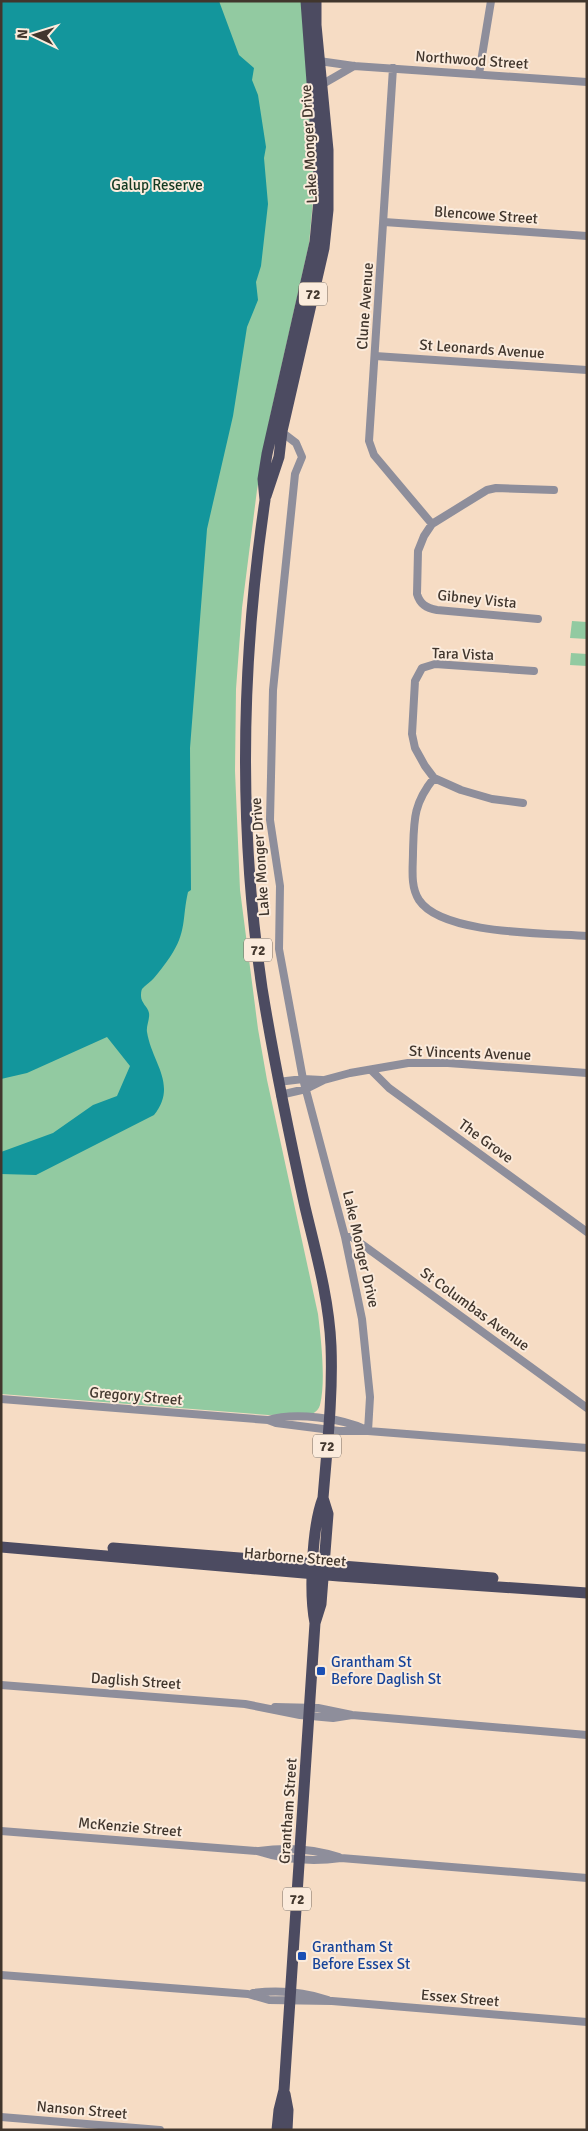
<svg xmlns="http://www.w3.org/2000/svg" width="588" height="2131" font-family="Signika,sans-serif">
<style>
.green{fill:#92caa1}
.water{fill:#13969c}
.lines{fill:none;stroke-linecap:round;stroke-linejoin:round}
.street{stroke:#8e8e9b;stroke-width:8}
.primary{stroke:#4c4b61;stroke-width:11}
.transit-dot{fill:#1a4fb4;stroke:#fbebdc;stroke-width:2}
.labels{text-anchor:middle;stroke-width:4;stroke-linejoin:round;paint-order:stroke}
.shield{fill:#fbebdc;stroke:#796c62;stroke-width:1}
.shield-label{font-size:14px;font-weight:bold;fill:#41362d}
.street-label{font-size:15px;fill:#41362d;stroke:#fbebdc}
.park-label{font-size:15px;fill:#133a21;stroke:#fbebdc}
.transit-label{font-size:15px;fill:#164399;stroke:#fbebdc;text-anchor:start}
</style>
<rect width="100%" height="100%" fill="#f6dcc4"/>
<path class="green" d="M1 1H302L314 190 309 244 270 417 257 490 242 608 236 689 235 771 240 890 258 1029 267 1080 318 1314C321 1339 326 1381 320 1405 319 1409 316 1412 312 1414L268 1415 1 1394Z
M572 621 587 622V639L570 638Z
M571 653 587 654V666L570 665Z"/>
<path class="water" d="M1 1H219L239 55 254 68 252 80 258 95 266 147 264 158 268 204 261 266 256 282 258 300 247 327 233 416 207 529 190 748 191 890 188 892C182 918 187 932 170 957 165 964 159 972 154 978 151 982 145 985 142 989 141 991 141 994 141 996 141 1003 148 1007 149 1013 150 1019 146 1026 147 1032 152 1063 178 1085 154 1115L36 1175 1 1174V1152L53 1133 93 1105 117 1096 130 1066 107 1037 27 1073 1 1079Z"/>
<g class="lines">
<path class="street" d="M319 61 354 66 587 82
M393 68 369 441 374 455 432 524
M479 74 491 1
M321 85 354 66
M384 222 587 236
M375 356 587 370
M279 430 296 443 302 457 295 474 273 690 270 820 280 886 279 949 303 1079 345 1237 362 1319 370 1397 368 1431
M538 619 437 610C426 608 420 604 417 594L418 551 424 536 432 524 487 490 496 488 554 490
M434 778C413 804 414 820 413 852 413 868 410 886 419 900 442 935 548 933 587 936
M523 803 492 799 461 790 434 778 425 766 415 748 412 734 415 681 422 668 435 664 534 671
M371 1070 389 1088 587 1232
M278 1082 303 1079 322 1080
M280 1095 306 1089 324 1080 350 1073 408 1063H448L587 1073
M345 1237H352L587 1408
M1 1399 268 1420 276 1423 339 1431H368L587 1448
M268 1420C295 1412 342 1418 367 1430
M1 1685 245 1704 300 1715 333 1718 352 1715
M275 1707 318 1708 352 1715 587 1735
M1 1831 257 1851C285 1860 313 1862 341 1858L587 1878
M259 1851C286 1847 314 1849 339 1857
M1 1975 248 1994 269 2000 332 2001 587 2022
M253 1993C277 1990 304 1992 328 2000
M1 2117 160 2130"/>
<path class="primary" d="M306 1 320 189 315 242 267 454 263 479 265 500C241 663 238 825 262 988 274 1062 289 1134 305 1207 316 1253 329 1299 331 1346 333 1396 327 1448 323 1498 312 1526 309 1593 315 1623
M266 496 279 457 282 431 324 248 328 210V150L316 25V1
M1 1547 339 1576 587 1593
M113 1548 493 1578
M285 2094 288 2110 287 2130
M277 2130 279 2110 284 2090 315 1623 321 1604 328 1514 323 1498"/>
</g>
<g class="transit-dot">
<rect x="316" y="1666" width="10" height="10" rx="2.5"/>
<rect x="297" y="1951" width="10" height="10" rx="2.5"/>
</g>
<g class="labels">
<g class="shield">
<rect x="299" y="282.5" width="28" height="23" rx="4"/>
<rect x="244" y="938.5" width="28" height="23" rx="4"/>
<rect x="313" y="1434.5" width="28" height="23" rx="4"/>
<rect x="283" y="1887.5" width="28" height="23" rx="4"/>
</g>
<g class="shield-label">
<text x="313" y="299">72</text>
<text x="258" y="955">72</text>
<text x="327" y="1451">72</text>
<text x="297" y="1904">72</text>
</g>
<g class="street-label">
<text transform="translate(472 60) rotate(4)" y="5">Northwood Street</text>
<text transform="translate(309 144) rotate(-93)" y="5">Lake Monger Drive</text>
<text transform="translate(486 215) rotate(4)" y="5">Blencowe Street</text>
<text transform="translate(365 306) rotate(-86)" y="5">Clune Avenue</text>
<text transform="translate(482 349) rotate(4)" y="5">St Leonards Avenue</text>
<text transform="translate(477 599) rotate(6)" y="5">Gibney Vista</text>
<text transform="translate(463 654) rotate(2)" y="5">Tara Vista</text>
<text transform="translate(260 857) rotate(-94)" y="5">Lake Monger Drive</text>
<text transform="translate(470 1053) rotate(2)" y="5">St Vincents Avenue</text>
<text transform="translate(486 1141) rotate(36)" y="5">The Grove</text>
<text transform="translate(361 1249) rotate(77)" y="5">Lake Monger Drive</text>
<text transform="translate(475 1309) rotate(36)" y="5">St Columbas Avenue</text>
<text transform="translate(136 1396) rotate(5)" y="5">Gregory Street</text>
<text transform="translate(295 1557) rotate(5)" y="5">Harborne Street</text>
<text transform="translate(136 1681) rotate(4)" y="5">Daglish Street</text>
<text transform="translate(288 1811) rotate(-86)" y="5">Grantham Street</text>
<text transform="translate(130 1827) rotate(5)" y="5">McKenzie Street</text>
<text transform="translate(460 1998) rotate(5)" y="5">Essex Street</text>
<text transform="translate(82 2110) rotate(5)" y="5">Nanson Street</text>
</g>
<g class="park-label">
<text x="157" y="190">Galup Reserve</text>
</g>
<g class="transit-label">
<text x="331" y="1667">Grantham St<tspan x="331" dy="17">Before Daglish St</tspan></text>
<text x="312" y="1952">Grantham St<tspan x="312" dy="17">Before Essex St</tspan></text>
</g>
</g>
<rect width="588" height="2131" fill="none" stroke="#41362d" stroke-width="5"/>
<g transform="translate(35 35) rotate(274)" stroke="#fbebdc" stroke-width="4" paint-order="stroke">
<path d="M0-4L9 19L0 12L-9 19Z" fill="#41362d"/>
<text y="-8" font-size="14" font-weight="bold" text-anchor="middle" fill="#41362d">N</text>
</g>
</svg>
